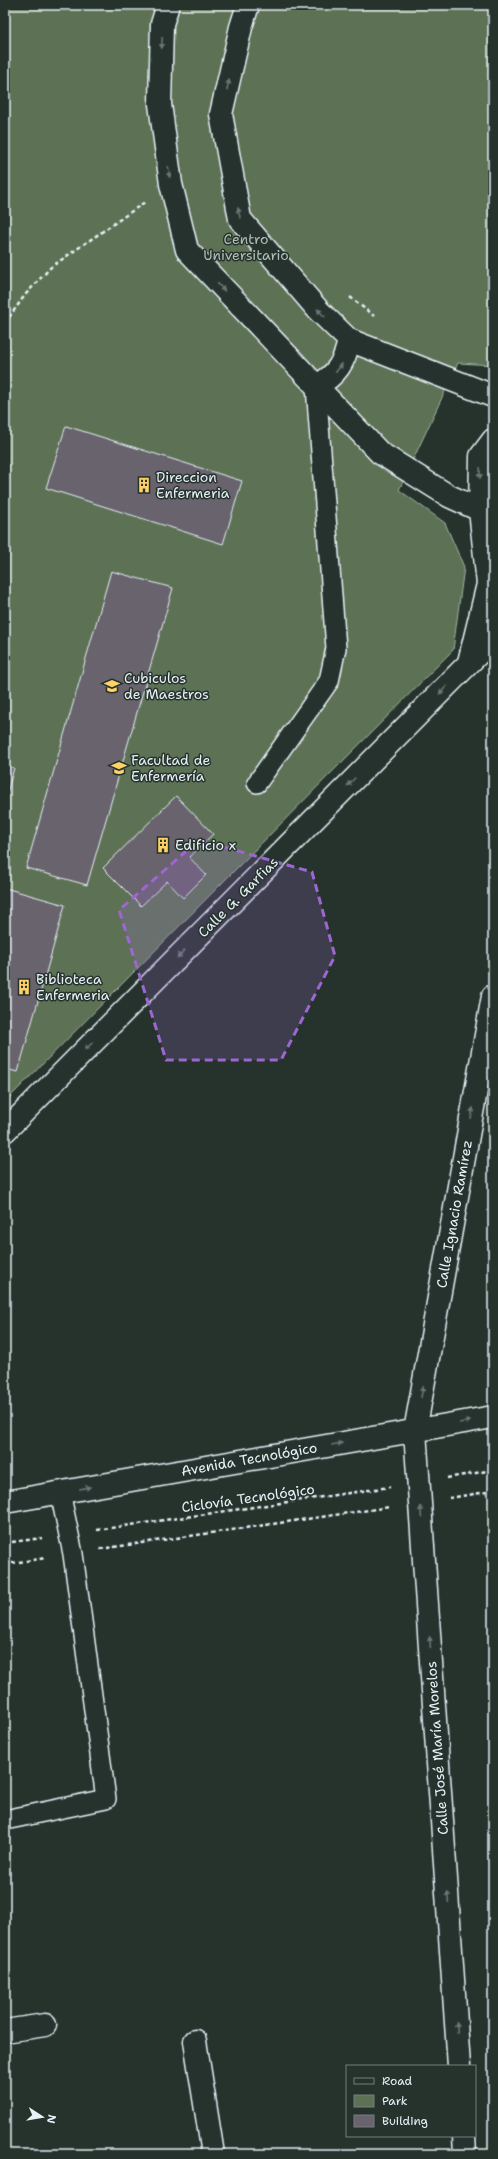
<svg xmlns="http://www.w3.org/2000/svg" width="498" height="2159" font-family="'Shantell Sans',sans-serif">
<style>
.green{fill:#5d7255;stroke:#a2b2a6}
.building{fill:#68636d;stroke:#e8f1f8}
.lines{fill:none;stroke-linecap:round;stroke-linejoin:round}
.lane-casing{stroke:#e8f1f8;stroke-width:22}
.street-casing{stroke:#e8f1f8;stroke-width:25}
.secondary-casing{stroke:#e8f1f8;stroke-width:25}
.path{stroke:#e8f1f8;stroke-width:2.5;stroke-dasharray:4 3;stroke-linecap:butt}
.lane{stroke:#26332d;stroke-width:19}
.street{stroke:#26332d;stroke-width:22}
.secondary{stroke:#26332d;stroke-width:22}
.oneway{fill:#6a7674}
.marked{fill:#9c67d0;fill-opacity:0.2;stroke:#9c67d0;stroke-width:3;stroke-dasharray:8 5;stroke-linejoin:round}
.labels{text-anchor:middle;stroke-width:3;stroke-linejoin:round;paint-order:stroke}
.park-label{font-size:14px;fill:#b0beb7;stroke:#26332d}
.poi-label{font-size:14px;fill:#e8f1f8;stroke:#26332d;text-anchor:start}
.street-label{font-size:14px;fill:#e8f1f8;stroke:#26332d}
</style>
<rect width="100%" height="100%" fill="#26332d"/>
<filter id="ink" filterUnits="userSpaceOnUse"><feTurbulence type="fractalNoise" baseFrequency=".025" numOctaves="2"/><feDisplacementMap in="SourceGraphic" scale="8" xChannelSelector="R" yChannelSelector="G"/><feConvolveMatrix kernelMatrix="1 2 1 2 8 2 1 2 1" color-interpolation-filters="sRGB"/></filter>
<g filter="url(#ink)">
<path class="green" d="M5 5H493V365L458 363 399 490 445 523 464 567 453 650 5 1102Z"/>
<path class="building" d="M66 426 242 481 223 544 46 488Z
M111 571 173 588 87 885 26 868Z
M5 765 14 768 5 800Z
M176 796 213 834 189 857 206 875 183 898 167 881 141 906 103 868Z
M5 888 65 905 18 1072 5 1069Z"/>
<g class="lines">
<g class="lane-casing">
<path id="lane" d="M257 783 329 681 336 648 316 386
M5 1820 106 1799 73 1554 60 1492"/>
</g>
<g class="street-casing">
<path id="street" d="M168 5 162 24 160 104 171 184 187 250 380 453 449 496 480 510 493 522
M248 5 241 27 221 114 240 219 319 311 349 340 493 396
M316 386C336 376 345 362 349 340
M469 662 488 584 480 510 481 456 493 440
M5 1131 493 639
M5 2031 45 2025
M195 2041 213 2154"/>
</g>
<g class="secondary-casing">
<path id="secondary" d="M5 1502 493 1417
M459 2066 415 1431 493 996
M464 2136 465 2154"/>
</g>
<path class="path" d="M350 297 374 316
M5 323 25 295 51 267 145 202
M447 1478 493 1470
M449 1498 493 1491
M97 1530 390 1487
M5 1543 42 1538
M100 1549 390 1507
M5 1564 46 1558"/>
<use href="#lane" class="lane"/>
<use href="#street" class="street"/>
<use href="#secondary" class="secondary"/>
</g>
<defs><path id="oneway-solid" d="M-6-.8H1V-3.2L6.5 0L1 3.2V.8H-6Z"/></defs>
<g class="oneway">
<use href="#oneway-solid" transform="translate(162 43) rotate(92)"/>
<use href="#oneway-solid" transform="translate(228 85) rotate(-77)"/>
<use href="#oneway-solid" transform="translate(169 172) rotate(83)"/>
<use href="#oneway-solid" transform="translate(239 213) rotate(-102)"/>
<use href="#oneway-solid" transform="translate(221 287) rotate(47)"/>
<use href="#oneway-solid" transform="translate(321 313) rotate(-134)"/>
<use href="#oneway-solid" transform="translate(339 368) rotate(-53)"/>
<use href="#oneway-solid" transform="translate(480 473) rotate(91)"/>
<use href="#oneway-solid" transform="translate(443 690) rotate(134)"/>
<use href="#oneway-solid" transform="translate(351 782) rotate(135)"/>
<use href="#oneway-solid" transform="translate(181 954) rotate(135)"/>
<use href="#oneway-solid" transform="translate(89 1046) rotate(135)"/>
<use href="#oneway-solid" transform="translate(472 1113) rotate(-80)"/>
<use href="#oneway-solid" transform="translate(422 1392) rotate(-80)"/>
<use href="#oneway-solid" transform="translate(465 1422) rotate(-10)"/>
<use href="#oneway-solid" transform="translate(337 1444) rotate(-10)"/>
<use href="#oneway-solid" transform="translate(85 1488) rotate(-10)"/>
<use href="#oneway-solid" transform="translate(421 1512) rotate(-94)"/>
<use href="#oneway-solid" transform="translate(430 1642) rotate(-94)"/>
<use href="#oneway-solid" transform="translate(448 1897) rotate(-94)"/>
<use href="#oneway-solid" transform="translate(457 2027) rotate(-94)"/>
</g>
</g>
<path class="marked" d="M199 840 312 872 335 956 281 1060H166L119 910Z"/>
<defs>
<g id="building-bare" transform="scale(1.2)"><path d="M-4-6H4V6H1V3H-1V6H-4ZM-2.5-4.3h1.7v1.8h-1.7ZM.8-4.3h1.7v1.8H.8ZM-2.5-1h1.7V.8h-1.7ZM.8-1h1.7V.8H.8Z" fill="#ffd166" stroke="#26332d" stroke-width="2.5" paint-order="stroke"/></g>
<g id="school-bare" transform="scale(1.2)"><path d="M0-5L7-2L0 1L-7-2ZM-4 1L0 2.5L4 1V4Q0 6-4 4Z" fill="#ffd166" stroke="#26332d" stroke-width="2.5" paint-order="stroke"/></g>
</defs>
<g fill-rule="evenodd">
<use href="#building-bare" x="144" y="485"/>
<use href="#school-bare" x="112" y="686"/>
<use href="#school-bare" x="119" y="768"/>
<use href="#building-bare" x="163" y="845"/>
<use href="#building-bare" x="24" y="987"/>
</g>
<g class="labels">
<g class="park-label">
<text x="246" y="244">Centro<tspan x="246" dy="16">Universitario</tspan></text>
</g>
<g class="poi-label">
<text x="156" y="482">Direccion<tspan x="156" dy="16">Enfermeria</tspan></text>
<text x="124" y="683">Cubiculos<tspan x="124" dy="16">de Maestros</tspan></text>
<text x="131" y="765">Facultad de<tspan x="131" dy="16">Enfermería</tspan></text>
<text x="175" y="850">Edificio x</text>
<text x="36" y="984">Biblioteca<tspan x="36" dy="16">Enfermeria</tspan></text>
</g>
<g class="street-label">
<text transform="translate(238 897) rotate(-45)" y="5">Calle G. Garfias</text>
<text transform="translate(454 1214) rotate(-80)" y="5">Calle Ignacio Ramírez</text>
<text transform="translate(249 1459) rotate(-10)" y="5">Avenida Tecnológico</text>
<text transform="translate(248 1498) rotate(-8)" y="5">Ciclovía Tecnológico</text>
<text transform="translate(437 1748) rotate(-94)" y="5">Calle José María Morelos</text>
</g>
</g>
<rect width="498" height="2159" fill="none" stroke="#26332d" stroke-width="20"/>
<rect x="10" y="10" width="478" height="2139" fill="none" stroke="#e8f1f8" stroke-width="1.5" filter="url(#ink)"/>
<rect x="346" y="2065" width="130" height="72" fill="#26332d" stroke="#747f7e"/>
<rect x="354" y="2078" width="20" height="6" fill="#26332d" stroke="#747f7e"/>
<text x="382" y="2085" font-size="12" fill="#e8f1f8">Road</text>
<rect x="354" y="2095" width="20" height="12" fill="#5d7255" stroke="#747f7e"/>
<text x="382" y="2105" font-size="12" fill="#e8f1f8">Park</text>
<rect x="354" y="2115" width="20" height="12" fill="#68636d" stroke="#747f7e"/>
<text x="382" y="2125" font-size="12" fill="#e8f1f8">Building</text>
<g transform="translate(42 2117) rotate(102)" stroke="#26332d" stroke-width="3" paint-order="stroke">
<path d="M0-3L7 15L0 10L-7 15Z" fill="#e8f1f8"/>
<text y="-6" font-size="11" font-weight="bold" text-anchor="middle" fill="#e8f1f8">N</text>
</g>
</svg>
